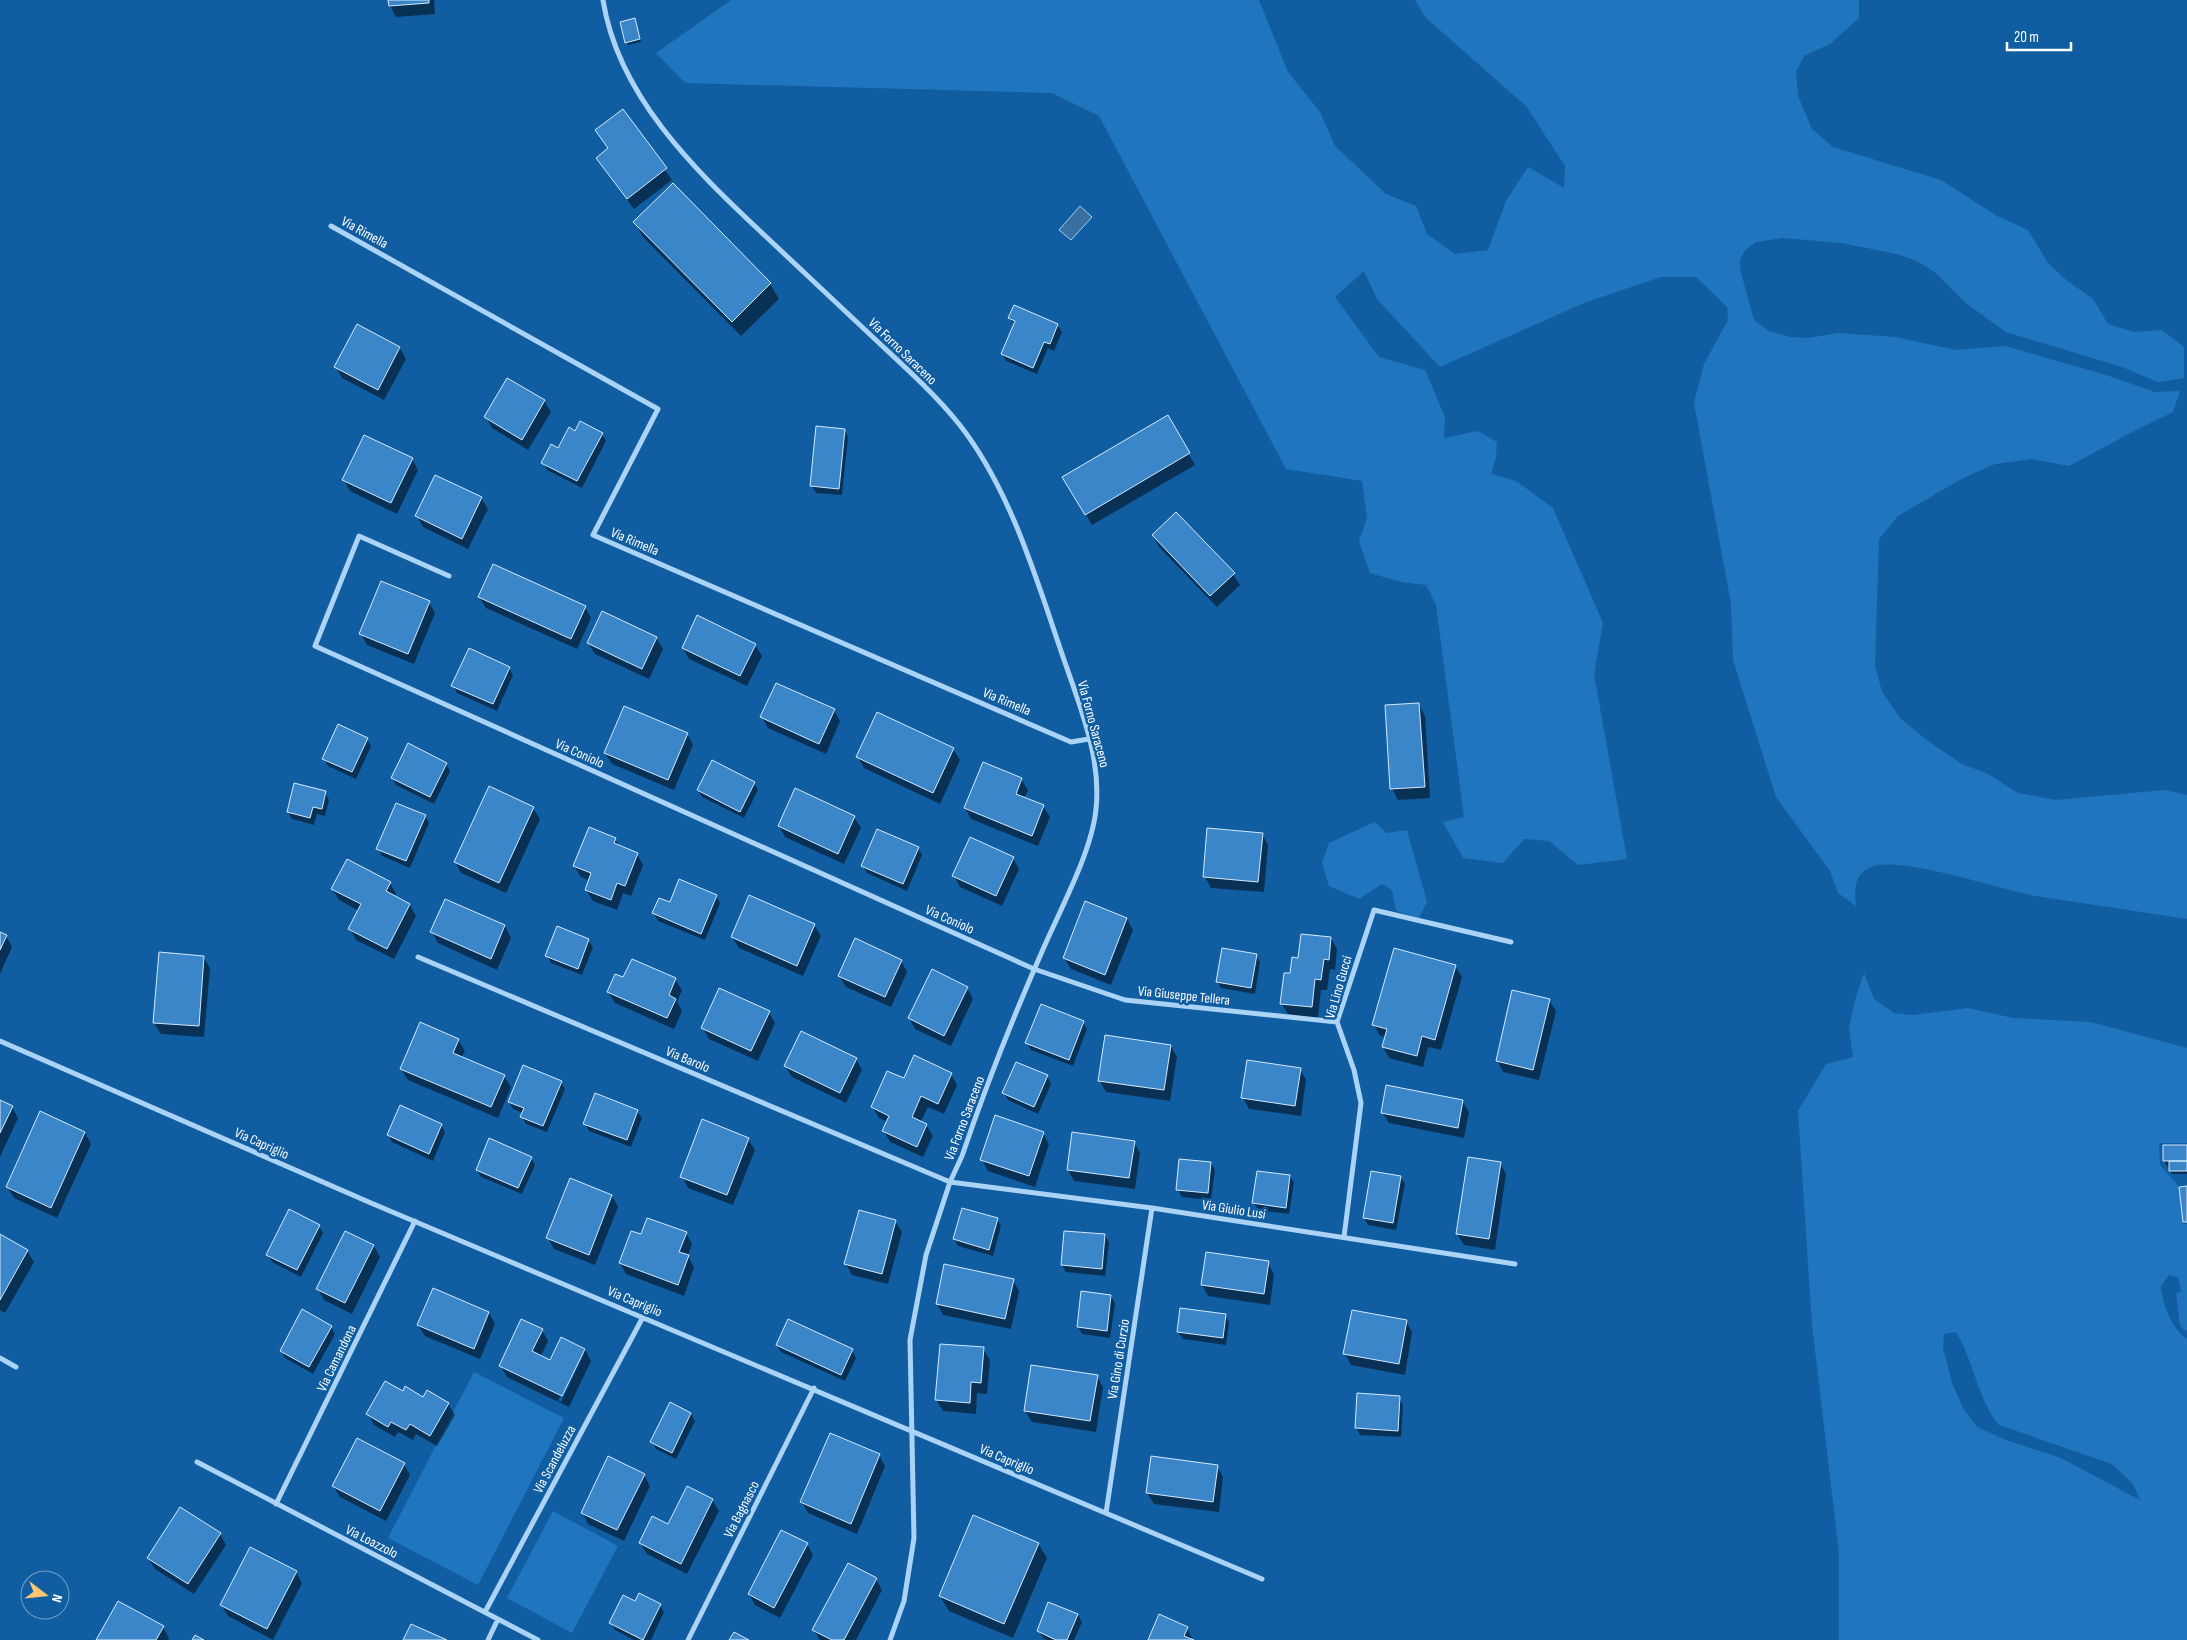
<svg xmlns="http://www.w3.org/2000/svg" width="2187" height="1640" font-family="'Sofia Sans Condensed',sans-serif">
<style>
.green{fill:#2076be;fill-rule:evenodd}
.water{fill:#3a70a0;stroke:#9ccff8}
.shadow{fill:#0007;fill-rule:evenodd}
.building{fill:#3a86c8;stroke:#d3eafe}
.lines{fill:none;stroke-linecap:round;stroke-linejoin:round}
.minor{stroke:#aad3f5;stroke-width:5}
.labels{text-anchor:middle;stroke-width:5;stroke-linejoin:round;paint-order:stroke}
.street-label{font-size:14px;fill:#fff;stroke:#115da1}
</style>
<rect width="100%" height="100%" fill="#115da1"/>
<path class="green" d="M731 0H1259L1288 72 1320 112 1335 146 1386 194 1416 206 1427 234 1455 254 1488 250 1506 201 1528 167 1564 188 1565 166 1526 106 1426 18 1415 0H1859V18L1830 44 1804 56 1796 72 1798 96 1812 129 1833 147 1941 180 1997 216 2028 230 2048 263 2065 279 2093 299 2108 324 2134 332 2162 330 2184 347V378L2158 382 2122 367 2006 332 1967 304 1936 273 1917 261 1897 254 1842 243 1783 238 1756 242 1745 250 1740 260 1741 273 1754 320 1769 331 1790 337 1809 338 1838 333 1895 337 1956 350 2005 346 2109 376 2155 392 2180 391 2173 412 2138 429 2069 466 2032 459 1995 464 1963 478 1898 516 1879 539 1875 665 1882 692 1901 719 1928 741 1962 764 1988 774 2018 793 2056 800 2165 790 2187 795V919C2137 911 2086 904 2036 896 2000 890 1901 855 1871 867 1854 874 1854 890 1856 906L1838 893 1830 871 1776 797 1733 660 1731 604 1694 403 1704 364 1728 320 1727 307 1696 277H1661L1584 303 1440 367 1377 299 1364 271 1335 297 1379 357 1425 370 1445 417 1444 438 1478 431 1497 442 1496 457 1491 474 1516 481 1553 508 1603 623 1594 674 1627 859 1578 865 1549 841 1524 839 1503 863 1463 858 1443 822 1464 817 1436 605 1426 585 1401 582 1370 573 1359 541 1367 518 1362 481 1286 469 1099 116 1052 93 685 83 656 53Z
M1374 822 1387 833 1407 830 1427 902 1419 918 1396 911 1392 890 1382 884 1359 899 1329 886 1322 863 1329 843Z
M1864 973 1874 999 1894 1013 1913 1015 1968 1008 2013 1018 2091 1022 2187 1048V1143H2159L2160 1165 2179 1187 2183 1224H2187V1330L2185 1331 2180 1325 2176 1293 2181 1292 2178 1277 2169 1275 2161 1286C2162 1304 2172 1329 2187 1339V1640H1839V1553L1812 1325 1798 1111 1826 1064 1853 1057 1849 1028 1855 1000ZM1956 1332C1974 1361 1977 1398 1999 1425L2112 1464 2133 1484 2140 1500 2061 1458 2006 1440 1977 1427 1963 1408 1952 1383 1943 1348 1944 1334Z
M474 1372 564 1418 478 1585 388 1538Z
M553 1511 618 1546 572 1633 507 1598Z"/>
<path class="water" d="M1080 206 1092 217 1071 240 1059 230Z"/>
<path class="shadow" d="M390 0H434L435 14 396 17 390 6Z
M635 20 641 42 628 45 626 42Z
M623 111 672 180 634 209 597 158 609 149 597 131Z
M673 185 770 284 779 299 741 336 643 237 635 222Z
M1010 318 1057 325 1062 332 1054 351 1048 348 1037 374 1006 361 1002 353 1014 325Z
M400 348 406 359 384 400 342 378 336 367Z
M544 401 551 412 528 450 492 428 486 417Z
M1167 417 1195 465 1092 525 1064 477Z
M844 430 848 437 842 495 816 493 812 486Z
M602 434 606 441 582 488 547 470 543 462 559 450Z
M412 459 418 470 397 514 350 491 344 480Z
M481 498 488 509 468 549 423 527 417 516Z
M1153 536 1233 574 1240 585 1217 607 1159 547Z
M479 597 585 607 591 618 577 649 486 608Z
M429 602 435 613 414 664 367 645 361 634Z
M656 638 663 649 649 679 595 654 588 643Z
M755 645 762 656 747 686 689 659 683 648Z
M509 668 513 675 497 711 457 693 453 686Z
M1419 705 1425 716 1430 798 1398 800 1392 789 1386 707Z
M834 710 840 721 826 754 768 728 762 717Z
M687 734 693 745 674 790 612 764 605 753Z
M367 739 371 746 356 779 328 766 324 759Z
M953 749 960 760 940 804 864 768 858 757Z
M446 764 450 771 434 804 396 785 392 778Z
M1021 779 1028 790 1024 799 1043 806 1050 817 1038 846 971 819 965 808Z
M754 783 758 790 744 818 702 797 698 790Z
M325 793 329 800 325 816 317 814 314 825 292 819 288 812Z
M533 808 540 819 506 893 461 873 455 862Z
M425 816 429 823 410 868 382 856 378 848Z
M854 817 861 828 844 864 785 837 779 826Z
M1262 834 1268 845 1264 892 1211 888 1205 877Z
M615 839 620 847 637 854 643 865 631 896 623 893 617 910 593 901 586 890 590 881 581 877 574 866Z
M918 848 922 855 907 891 867 873 863 866Z
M1013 858 1019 869 1002 906 960 887 954 876Z
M390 883 396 894 394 897 410 905 416 916 394 959 356 940 350 928 359 911 339 900 332 889Z
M716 896 720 903 705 940 658 921 654 913Z
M446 900 505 926 511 938 497 970 438 943 432 932Z
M1086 903 1127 919 1133 930 1111 985 1071 969 1064 958Z
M814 925 821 936 803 976 739 948 732 937Z
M0 933 6 936 12 947 0 974Z
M1331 938 1337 949 1335 970 1330 969 1327 990H1321L1318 1018 1288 1014 1281 1003 1300 959Z
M588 940 593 947 582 975 551 963 547 955Z
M1256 955 1260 962 1255 994 1221 988 1217 981Z
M203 957 210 968 204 1037 161 1034 154 1023Z
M901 961 907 972 891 1007 846 987 839 976Z
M1455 966 1462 977 1441 1050 1428 1047 1423 1067 1389 1058 1383 1047 1386 1037 1380 1036 1374 1025Z
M675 979 682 990 677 1002 682 1011 674 1029 615 1003 608 992Z
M967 988 973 999 951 1046 915 1029 909 1018Z
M1549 1000 1556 1011 1539 1080 1503 1072 1497 1060Z
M769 1012 775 1023 758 1061 709 1039 703 1028Z
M1083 1022 1087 1029 1073 1066 1031 1050 1027 1043Z
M458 1040 465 1051 461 1058 504 1076 511 1087 498 1118 408 1080 401 1069Z
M1171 1046 1177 1057 1170 1101 1106 1092 1100 1081Z
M856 1059 862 1070 846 1103 792 1077 785 1066Z
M1300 1069 1306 1080 1301 1116 1249 1109 1243 1098Z
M951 1074 957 1085 944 1114 928 1107 920 1123 926 1125 933 1136 923 1157 890 1142 884 1131 888 1122 879 1118 872 1107 904 1080Z
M1047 1076 1051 1084 1038 1114 1008 1100 1004 1093Z
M561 1082 565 1089 547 1132 526 1124 522 1117 523 1113 513 1109 509 1102Z
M0 1101 12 1107 18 1118 0 1157Z
M1462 1101 1469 1112 1464 1138 1389 1123 1382 1112Z
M637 1111 642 1118 631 1147 589 1131 585 1124Z
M41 1113 85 1133 91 1144 57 1218 14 1198 7 1187Z
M441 1125 445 1132 433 1161 392 1142 388 1135Z
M1043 1133 1049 1144 1035 1187 988 1171 982 1160Z
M748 1139 755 1150 733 1205 688 1188 682 1176Z
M1134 1142 1140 1153 1135 1189 1074 1181 1068 1170Z
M2187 1146V1174H2172L2164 1161Z
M531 1158 535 1165 522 1194 481 1177 477 1170Z
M1211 1163 1215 1170 1211 1200 1182 1197 1178 1190Z
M1500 1163 1506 1174 1495 1250 1464 1245 1457 1234Z
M1290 1176 1294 1183 1289 1214 1258 1210 1254 1203Z
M1401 1177 1405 1184 1396 1230 1368 1225 1364 1218Z
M612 1196 618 1207 595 1265 554 1249 548 1238Z
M997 1219 1001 1226 993 1256 958 1246 954 1239Z
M895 1221 902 1232 888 1284 852 1275 846 1264Z
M319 1226 323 1233 301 1277 272 1262 268 1255Z
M346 1232 374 1246 380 1257 352 1314 324 1300 318 1289Z
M686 1233 692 1244 688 1256 694 1267 684 1296 626 1274 620 1263 642 1236Z
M0 1235 27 1251 34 1262 5 1313 0 1310Z
M1105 1235 1109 1243 1105 1276 1066 1272 1062 1265Z
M1207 1254 1268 1263 1274 1274 1270 1305 1208 1296 1202 1285Z
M1013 1280 1019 1291 1011 1329 943 1315 937 1304Z
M1111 1296 1115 1303 1110 1338 1082 1334 1078 1327Z
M489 1313 495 1324 480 1359 425 1336 418 1325Z
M1225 1315 1229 1322 1226 1345 1183 1339 1178 1332Z
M1406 1321 1412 1332 1405 1375 1351 1365 1345 1354Z
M331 1327 335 1334 313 1374 285 1358 281 1351Z
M542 1330 548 1341 541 1356 551 1361 585 1349 591 1361 569 1407 507 1377 500 1365ZM581 1354H584L561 1402 558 1401Z
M777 1345 852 1350 856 1358 845 1381 781 1352Z
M983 1349 990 1360 987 1394 977 1393 976 1414 943 1411 936 1400Z
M1097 1376 1103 1387 1096 1432 1032 1422 1025 1411Z
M427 1392 448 1404 455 1415 437 1446 416 1434 413 1440 398 1432 395 1437 374 1425 368 1414 403 1393 424 1398Z
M1399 1398 1403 1405 1401 1437 1360 1435 1356 1427Z
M670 1404 691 1414 695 1421 676 1459 656 1449 652 1442Z
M879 1455 885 1466 857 1534 808 1513 802 1502Z
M404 1464 410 1475 386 1521 340 1497 333 1486Z
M1217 1466 1223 1477 1219 1512 1154 1504 1147 1493Z
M644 1475 650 1486 624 1541 588 1524 582 1512Z
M688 1488 712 1500 719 1511 687 1574 647 1554 640 1543 669 1526Z
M220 1534 226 1545 194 1594 155 1569 148 1558Z
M1038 1543 1047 1558 1013 1638 949 1611 940 1596Z
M807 1544 813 1555 780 1618 755 1605 749 1594Z
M296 1572 302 1583 273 1640 228 1616 221 1605Z
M876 1579 882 1590 856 1640H820L814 1630Z
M636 1603 660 1605 664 1612 651 1640H634L615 1630 611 1623Z
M1078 1615 1082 1622 1074 1640H1047L1043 1638 1038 1630Z
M163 1627 169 1638 168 1640H98Z
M1187 1628 1193 1640H1149Z"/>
<path class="building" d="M388 0H429V3L389 6Z
M635 18 640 39 625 43 620 22Z
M623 109 667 168 627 199 596 158 608 148 595 130Z
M673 183 771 283 732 322 633 222Z
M1014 305 1058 324 1050 344 1044 342 1033 368 1001 354 1015 321 1008 318Z
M357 324 400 347 378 390 334 367Z
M507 378 545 400 522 440 484 417Z
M1168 415 1190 453 1085 515 1062 477Z
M580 421 603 433 577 481 541 463 551 444 558 448 569 427 575 431Z
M816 426 845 429 839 489 810 486Z
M364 435 413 458 391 503 342 480Z
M435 475 482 497 462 539 415 516Z
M1176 512 1235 573 1210 596 1152 535Z
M493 564 586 606 571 639 478 597Z
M381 581 430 601 408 654 359 634Z
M602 611 657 637 642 669 587 643Z
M697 615 756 644 740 676 682 648Z
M469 648 510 667 493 704 451 686Z
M776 683 835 709 819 744 760 717Z
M1419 703 1425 787 1390 789 1385 705Z
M624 706 688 733 668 780 604 753Z
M877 712 954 748 933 793 856 757Z
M338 724 368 738 352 772 322 759Z
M408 743 447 763 430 797 391 778Z
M712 760 755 782 740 812 697 790Z
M983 762 1022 778 1016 794 1044 805 1032 836 964 808Z
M294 783 326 791 322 809 313 807 310 818 287 812Z
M489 786 534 807 499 883 454 862Z
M795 788 855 816 838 854 778 826Z
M396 803 426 815 406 861 376 849Z
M589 827 616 838 614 843 638 853 625 886 617 883 611 900 585 890 591 873 573 866Z
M1207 828 1263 833 1258 882 1203 877Z
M877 829 919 847 903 884 861 866Z
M970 837 1014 857 996 896 952 876Z
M347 859 391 882 386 891 410 904 387 949 348 929 361 904 331 889Z
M679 879 717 895 701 934 652 913 659 898 670 902Z
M749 895 815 924 797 966 731 937Z
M445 899 505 925 491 959 430 932Z
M1085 901 1127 918 1105 975 1063 958Z
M557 926 589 939 578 969 545 956Z
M0 932 7 935 0 950Z
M1301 934 1331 937 1329 960 1324 959 1321 980 1315 979 1312 1007 1280 1004 1284 973H1290L1292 957 1298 958Z
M855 938 902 960 885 997 838 976Z
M1222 948 1257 954 1251 988 1216 982Z
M1394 948 1456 965 1435 1040 1422 1036 1417 1056 1382 1047 1387 1029 1372 1025Z
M159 952 204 956 199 1026 153 1023Z
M632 959 676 978 669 995 676 999 667 1018 607 992 615 974 623 977Z
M932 969 968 987 944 1036 908 1018Z
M719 988 770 1011 751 1051 701 1028Z
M1512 990 1550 999 1533 1070 1496 1061Z
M1041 1004 1084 1021 1069 1060 1025 1043Z
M420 1022 459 1039 453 1053 505 1075 491 1107 400 1069Z
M801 1031 857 1058 840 1093 784 1066Z
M1105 1035 1171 1045 1164 1090 1098 1081Z
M914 1055 952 1073 938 1104 921 1096 912 1117 927 1124 917 1147 882 1131 889 1116 871 1107 887 1071 904 1078Z
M1247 1060 1301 1068 1295 1106 1241 1098Z
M1016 1062 1048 1075 1034 1107 1002 1093Z
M523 1065 562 1081 543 1126 520 1117 524 1108 508 1102Z
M1386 1085 1463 1100 1458 1128 1381 1113Z
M595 1093 638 1110 627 1140 583 1124Z
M0 1100 13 1106 0 1133Z
M400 1105 442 1124 429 1154 387 1135Z
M40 1111 85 1132 51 1208 6 1187Z
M995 1115 1044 1132 1029 1176 980 1160Z
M702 1119 749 1138 727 1195 680 1177Z
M1072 1132 1135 1141 1129 1178 1067 1170Z
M489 1138 532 1157 518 1188 476 1170Z
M2163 1145H2187V1161H2163Z
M1468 1157 1501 1162 1489 1239 1456 1234Z
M1179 1159 1211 1162 1208 1193 1176 1190Z
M2169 1161H2187V1171H2169Z
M1257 1171 1290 1175 1286 1208 1252 1203Z
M1371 1171 1401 1176 1393 1223 1363 1218Z
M570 1178 612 1195 589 1255 546 1238Z
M2187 1186V1222H2183L2179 1187Z
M962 1208 998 1218 989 1250 953 1239Z
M289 1209 320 1225 297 1270 266 1255Z
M859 1210 896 1220 882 1274 844 1264Z
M647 1218 687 1232 679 1252 689 1255 678 1285 619 1263 631 1231 641 1234Z
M345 1231 374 1245 345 1303 316 1289Z
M1064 1231 1105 1234 1102 1269 1061 1265Z
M0 1234 28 1250 0 1300Z
M1206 1252 1269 1261 1264 1294 1201 1285Z
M944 1264 1014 1279 1005 1319 936 1304Z
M433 1288 489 1312 474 1349 417 1325Z
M1081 1291 1111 1295 1107 1331 1077 1327Z
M1180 1308 1226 1314 1223 1338 1177 1332Z
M302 1309 332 1326 309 1367 280 1351Z
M1352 1310 1407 1320 1399 1364 1343 1354Z
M521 1319 543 1329 532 1351 550 1360 561 1337 585 1349 562 1396 499 1366Z
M788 1319 853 1349 841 1375 776 1345Z
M940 1344 984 1347 981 1383 971 1382 970 1403 935 1400Z
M1031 1365 1098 1375 1090 1421 1024 1411Z
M385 1381 403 1391 405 1386 423 1397 427 1390 449 1403 430 1436 410 1424 406 1430 391 1422 388 1427 366 1414Z
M1357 1393 1400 1396 1398 1431 1355 1428Z
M670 1402 691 1413 672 1453 650 1442Z
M830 1433 880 1454 851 1524 800 1502Z
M357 1438 405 1463 380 1511 332 1486Z
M608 1456 645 1474 617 1530 581 1513Z
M1151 1456 1218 1465 1213 1502 1146 1493Z
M687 1486 713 1499 681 1564 639 1543 652 1516 668 1524Z
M180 1507 221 1533 188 1584 147 1558Z
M973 1515 1039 1543 1004 1624 939 1596Z
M781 1530 808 1543 774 1608 748 1594Z
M250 1547 297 1571 267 1629 220 1605Z
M848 1563 877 1578 844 1640H832L812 1630Z
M639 1593 661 1604 643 1640 609 1623 623 1595 635 1601Z
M118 1601 164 1626 156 1640H96Z
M1048 1602 1078 1614 1067 1640H1056L1037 1631Z
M1159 1614 1188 1627 1184 1636 1194 1640H1148Z
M411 1624 447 1640H403Z
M734 1632 749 1640H729Z
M195 1635 204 1640H192Z"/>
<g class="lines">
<path class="minor" d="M603 0C618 95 693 168 760 231 799 268 839 305 878 342 906 368 935 394 959 424 1008 486 1034 571 1059 645 1076 697 1102 753 1096 809 1092 851 1061 908 1044 947 1014 1015 986 1085 962 1156L950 1182 926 1255 910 1340 914 1538 904 1601 890 1640
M331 226 658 409 593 535 1071 742 1089 739
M449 576 359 536 315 646 1034 969 1125 1000 1337 1022
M418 957 950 1182 1152 1208 1515 1264
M0 1041 371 1203 1262 1579
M1344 1237 1361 1103 1354 1070 1337 1022 1374 910 1511 942
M0 1358 16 1367
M197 1462 538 1640
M276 1504 415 1221
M1106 1513 1152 1208
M485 1612 643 1317
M488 1640 498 1619
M688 1640 814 1388"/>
</g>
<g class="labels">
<g class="street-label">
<text transform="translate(365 232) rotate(29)" y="5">Via Rimella</text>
<text transform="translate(903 351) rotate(44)" y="5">Via Forno Saraceno</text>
<text transform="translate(635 541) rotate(23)" y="5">Via Rimella</text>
<text transform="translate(1007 701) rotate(23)" y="5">Via Rimella</text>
<text transform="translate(1094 724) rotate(75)" y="5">Via Forno Saraceno</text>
<text transform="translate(580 753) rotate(24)" y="5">Via Coniolo</text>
<text transform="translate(950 919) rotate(24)" y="5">Via Coniolo</text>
<text transform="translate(1338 987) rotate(-74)" y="5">Via Lino Gucci</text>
<text transform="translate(1184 995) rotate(6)" y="5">Via Giuseppe Tellera</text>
<text transform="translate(688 1059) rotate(23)" y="5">Via Barolo</text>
<text transform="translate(964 1118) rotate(-69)" y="5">Via Forno Saraceno</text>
<text transform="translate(262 1143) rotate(24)" y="5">Via Capriglio</text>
<text transform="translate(1234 1209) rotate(9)" y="5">Via Giulio Lusi</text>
<text transform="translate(635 1301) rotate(23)" y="5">Via Capriglio</text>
<text transform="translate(336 1358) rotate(-64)" y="5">Via Camandona</text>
<text transform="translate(1118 1359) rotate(-81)" y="5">Via Gino di Curzio</text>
<text transform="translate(554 1459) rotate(-62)" y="5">Via Scandeluzza</text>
<text transform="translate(1007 1459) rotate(23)" y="5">Via Capriglio</text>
<text transform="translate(741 1509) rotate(-63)" y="5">Via Bagnasco</text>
<text transform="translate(372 1541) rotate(27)" y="5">Via Loazzolo</text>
</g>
</g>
<g transform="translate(45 1595) rotate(106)"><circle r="24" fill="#115da1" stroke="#709ec7"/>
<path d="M0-4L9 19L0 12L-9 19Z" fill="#ffc86e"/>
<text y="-8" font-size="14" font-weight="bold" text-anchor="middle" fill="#ffffff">N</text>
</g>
<path d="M2007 42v8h64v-8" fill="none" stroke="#ffffff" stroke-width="2.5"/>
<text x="2014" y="42" font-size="15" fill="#ffffff" stroke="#115da1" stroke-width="4" paint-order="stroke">20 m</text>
</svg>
